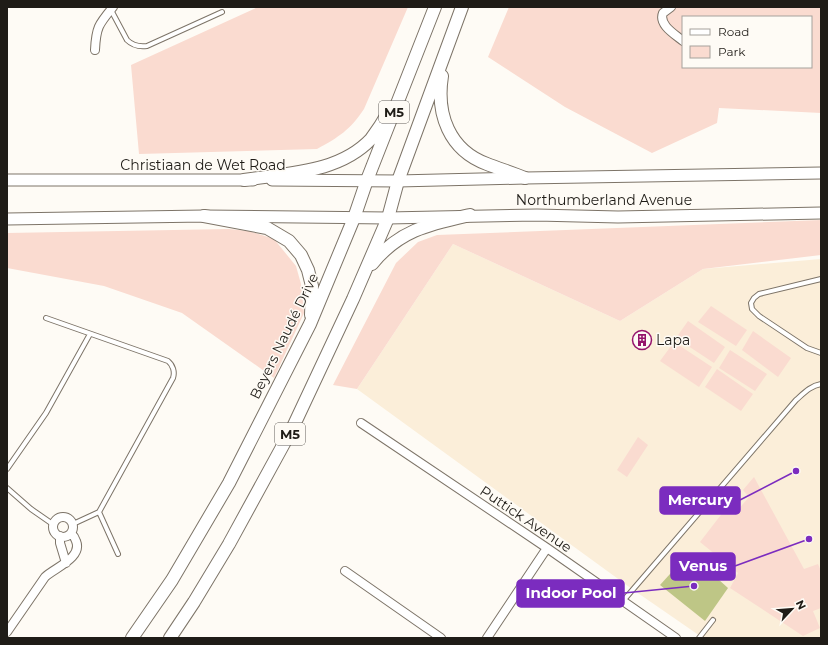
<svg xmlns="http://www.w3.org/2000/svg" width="828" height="645" font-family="Montserrat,sans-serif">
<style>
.built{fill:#fbeed9}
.green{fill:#fadbd0;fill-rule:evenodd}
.water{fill:#bec686}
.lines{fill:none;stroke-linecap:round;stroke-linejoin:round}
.service-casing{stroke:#7d7468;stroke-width:6}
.minor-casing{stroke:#7d7468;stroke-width:10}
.secondary-casing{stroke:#7d7468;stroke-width:13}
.primary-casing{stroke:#7d7468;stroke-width:14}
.service{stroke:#fff;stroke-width:4}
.minor{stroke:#fff;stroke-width:8}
.secondary{stroke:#fff;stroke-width:11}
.primary{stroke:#fff;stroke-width:12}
.labels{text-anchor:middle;stroke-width:3;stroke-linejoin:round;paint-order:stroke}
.shield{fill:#fefbf5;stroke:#625f5a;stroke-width:1}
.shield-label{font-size:13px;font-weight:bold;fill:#1f1c17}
.street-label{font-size:14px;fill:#1f1c17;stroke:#fefbf5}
.poi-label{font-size:14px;fill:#1f1c17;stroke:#fefbf5;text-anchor:start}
.leader{fill:none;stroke:#7b2cbf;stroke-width:1.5}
.callout-dot{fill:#7b2cbf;stroke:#fefbf5;stroke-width:1.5}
.callout{fill:#7b2cbf;stroke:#7b2cbf;stroke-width:1.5}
.callout-label{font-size:15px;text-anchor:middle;font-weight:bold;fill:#fff}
</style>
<rect width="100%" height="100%" fill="#fefbf5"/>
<path class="built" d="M453 244 620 321 703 269 821 259V638H703L632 589 357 389Z"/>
<path class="green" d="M258 7H408L364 109C350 130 339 137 317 149L139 154 131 65Z
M509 7H821V113L719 108 717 123 652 153 565 107 488 57ZM683 17H811V67H683Z
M821 220V255L703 269 620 321 453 244 357 389 333 385 396 263 418 242 437 235Z
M229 229 249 231 274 239 296 266 301 284 304 313 274 378 182 313 104 286 7 268V233Z
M711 306 747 330 736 346 698 322Z
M688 321 725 347 714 363 676 338Z
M753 331 791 358 778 377 742 350Z
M674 342 712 367 699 387 660 361Z
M730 350 767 374 755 391 719 368Z
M717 369 753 394 741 411 705 387Z
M638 437 648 445 627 477 617 470Z
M754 477 804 569 818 564 821 571V608L813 611 820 628 803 636 730 588 738 573 700 542 727 507 737 511 749 497 743 490Z"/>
<path class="water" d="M689 553 728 588 705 621 660 585Z"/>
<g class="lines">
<g class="service-casing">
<path id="service" d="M111 10 127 40C133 46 139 47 147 46L222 12
M821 279 759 294 754 298 751 303 752 309 759 316 807 348 821 353
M46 318 168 361C173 365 175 372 173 378L99 512 73 524
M7 469 46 413 90 334
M7 488 31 509 54 525
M99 512 118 554
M623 601 796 400C804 393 810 386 821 384
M699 638 713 620"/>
</g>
<g class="minor-casing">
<path id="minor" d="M671 7 663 13C658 25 676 35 683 41
M95 50C96 27 99 24 113 7
M361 423 547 548 676 638
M53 527a10 10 0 1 1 20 0a10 10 0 1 1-20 0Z
M60 536V543L66 563
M345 571 441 638
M7 632 45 577C54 568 83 558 76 541 75 538 73 535 71 533
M487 638 547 548"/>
</g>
<g class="secondary-casing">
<path id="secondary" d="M7 180H253
M272 180 398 181 525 178 821 173
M7 219 204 216 388 218 537 215 618 217 821 213"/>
</g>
<g class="primary-casing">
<path id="primary" d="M442 76C436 114 449 150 487 164 500 169 513 173 525 178
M244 180C287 173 339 173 371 139 377 131 383 122 388 113
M204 216 267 228 289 241 301 255 308 270 312 286 311 315
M372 264C399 230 430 224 470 215
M132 638 172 580 229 483 310 324 354 218 367 180 435 7
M170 638 194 602 229 544 293 427 353 299 388 218 398 181 462 7"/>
</g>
<use href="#service" class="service"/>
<use href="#minor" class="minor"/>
<use href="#secondary" class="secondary"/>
<use href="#primary" class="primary"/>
</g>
<defs>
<g id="building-ring" transform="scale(1)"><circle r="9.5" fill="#fefbf5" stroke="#95146d" stroke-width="1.5"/><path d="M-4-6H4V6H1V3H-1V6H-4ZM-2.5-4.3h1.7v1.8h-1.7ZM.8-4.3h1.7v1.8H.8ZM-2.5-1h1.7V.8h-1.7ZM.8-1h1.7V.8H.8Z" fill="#95146d"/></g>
</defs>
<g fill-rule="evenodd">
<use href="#building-ring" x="642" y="340"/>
</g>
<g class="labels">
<g class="shield">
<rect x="379" y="101" width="30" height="22" rx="3"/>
<rect x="275" y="423" width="30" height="22" rx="3"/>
</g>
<g class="shield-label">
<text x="394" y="117">M5</text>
<text x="290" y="439">M5</text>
</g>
<g class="street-label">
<text x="203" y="170">Christiaan de Wet Road</text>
<text x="604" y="205">Northumberland Avenue</text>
<text transform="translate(284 336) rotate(-64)" y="5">Beyers Naudé Drive</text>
<text transform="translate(526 519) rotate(34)" y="5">Puttick Avenue</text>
</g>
<g class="poi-label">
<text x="656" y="345">Lapa</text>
</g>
</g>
<path class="leader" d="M796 471L740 500M809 539L735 566M694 586L624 593"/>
<g class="callout-dot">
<circle cx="796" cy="471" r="4"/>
<circle cx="809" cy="539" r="4"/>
<circle cx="694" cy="586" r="4"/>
</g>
<g class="callout">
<rect x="660" y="487" width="80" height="27" rx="4"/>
<rect x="671" y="553" width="64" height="27" rx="4"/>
<rect x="517" y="580" width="107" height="27" rx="4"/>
</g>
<g class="callout-label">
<text x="700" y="505">Mercury</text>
<text x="703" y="571">Venus</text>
<text x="571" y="598">Indoor Pool</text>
</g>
<rect width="828" height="645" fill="none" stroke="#1f1c17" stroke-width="16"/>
<rect x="682" y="16" width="130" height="52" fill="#fefbf5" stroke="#a5a29c"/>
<rect x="690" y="29" width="20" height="6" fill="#ffffff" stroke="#a5a29c"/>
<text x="718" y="36" font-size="12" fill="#1f1c17">Road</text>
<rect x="690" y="46" width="20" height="12" fill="#fadbd0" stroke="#a5a29c"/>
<text x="718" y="56" font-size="12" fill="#1f1c17">Park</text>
<g transform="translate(792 609) rotate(64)" stroke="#fefbf5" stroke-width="3" paint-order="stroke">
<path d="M0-3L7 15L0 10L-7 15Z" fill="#1f1c17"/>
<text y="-6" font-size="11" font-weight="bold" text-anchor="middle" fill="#1f1c17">N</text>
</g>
</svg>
